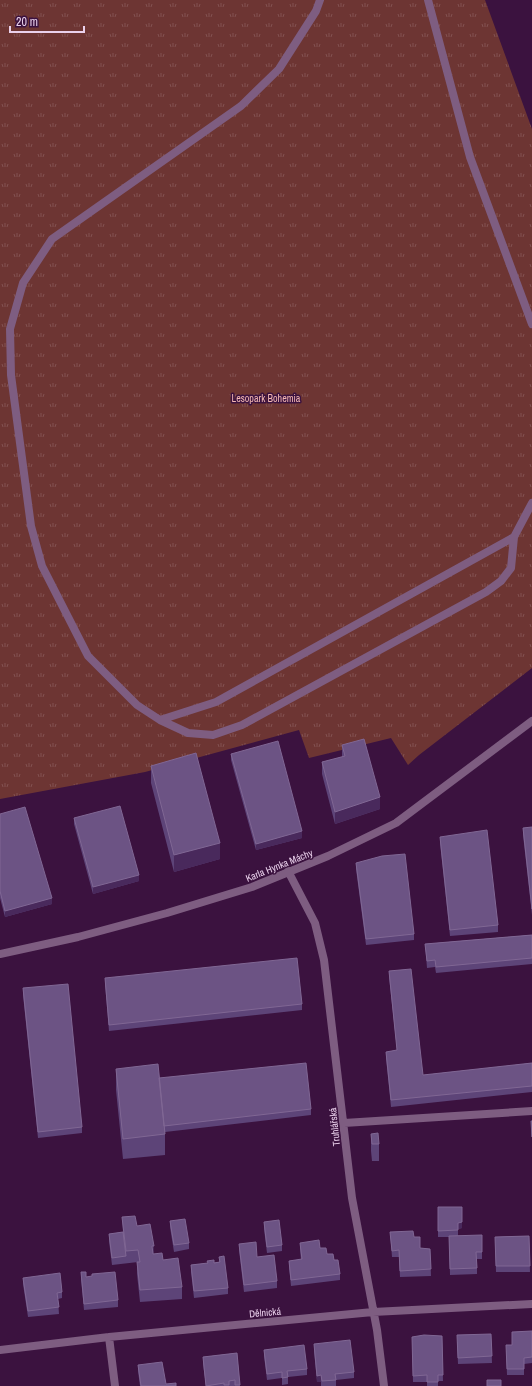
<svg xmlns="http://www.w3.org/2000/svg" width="532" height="1386" font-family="'Archivo Narrow',sans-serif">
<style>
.grass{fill:url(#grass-tufts)}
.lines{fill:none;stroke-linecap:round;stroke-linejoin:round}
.minor{stroke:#7e5d81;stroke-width:8}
.wall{fill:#5d4478}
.shaded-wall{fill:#49295c}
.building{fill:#6c5384;stroke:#806794}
.labels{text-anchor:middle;stroke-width:3;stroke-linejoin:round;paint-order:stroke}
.park-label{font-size:10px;fill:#f4b8b3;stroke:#3b123f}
.street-label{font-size:10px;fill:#ead1ec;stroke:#3b123f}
</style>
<defs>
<pattern id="grass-tufts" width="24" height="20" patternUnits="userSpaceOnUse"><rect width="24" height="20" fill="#6d3533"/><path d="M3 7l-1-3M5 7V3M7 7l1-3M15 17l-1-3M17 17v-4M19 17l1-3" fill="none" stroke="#825151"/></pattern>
</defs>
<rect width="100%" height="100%" fill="#3b123f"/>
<path class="grass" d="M0 0H485L532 129V668L419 755 408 765 391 738 309 758 299 730 145 772 0 799Z"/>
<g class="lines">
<path class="minor" d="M320 0 316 11 279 69 241 106 52 239 23 283 10 329 11 375 31 526 42 566 88 656 137 705 160 720 188 733 213 735 242 725 486 592 501 581 511 568 514 537 532 503
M428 0 470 157 532 324
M160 720 216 702 514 537
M288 871 315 923 324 960 352 1198 377 1330 384 1386
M0 954 78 937 167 913 252 887 328 856 396 823 532 721
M344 1123 532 1111
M109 1337 115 1386
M0 1350 109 1337 373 1312 532 1304"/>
</g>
<path class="wall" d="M342 745 380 809 335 824 322 774V762L342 757Z
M231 754 302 838 256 850 231 760Z
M151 766 220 859 174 872 151 783Z
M0 814 52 904 5 917 0 898Z
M74 818 139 881 93 894 74 824Z
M532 827V915L523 835V828Z
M440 837 498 925V932L450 936 440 843Z
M356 863 414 934V940L366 945 356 869Z
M532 935V964L436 973 435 967 427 968 425 944Z
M389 971 423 1075 532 1063V1092L391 1107 386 1058V1052L397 1050 389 977Z
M105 978 302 1004V1010L109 1031 105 984Z
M23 988 82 1127V1133L38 1138 23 995Z
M116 1069 311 1109V1115L165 1132V1155L123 1159 116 1090Z
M371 1134 379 1144V1161H372L371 1151Z
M438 1207 462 1228 458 1229V1236L482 1252V1259H477V1274L450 1275 449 1237H438Z
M122 1217 137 1226 154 1254 163 1260 182 1287V1299L140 1302 137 1274V1262H138L112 1265 109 1241V1234L123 1232Z
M170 1221 189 1243V1249L174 1252 170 1227Z
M264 1222 282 1245V1251L267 1253 264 1229Z
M390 1232 414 1237 420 1248 430 1249 431 1276 400 1277 399 1257H392Z
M529 1236 530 1272H496L495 1237Z
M300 1243 320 1248 334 1260 340 1274V1280L291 1286 289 1267V1261L301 1260 300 1249Z
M239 1244 257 1257 277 1281V1288L244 1292 239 1250Z
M219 1257 228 1288V1294L194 1298 191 1272V1265L219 1262Z
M81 1272 86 1277 118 1300V1307L84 1310 81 1279Z
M23 1278 62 1292V1298L58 1299 59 1314 28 1317 23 1284Z
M532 1331V1363L524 1364V1375H507L506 1351 512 1345Z
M491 1334 492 1363 458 1364 457 1342Z
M442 1336 443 1381H438V1386H427V1382H413L412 1337Z
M314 1344 354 1372V1378L336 1380V1386H321V1382H317L314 1351Z
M264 1350 307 1369V1375L288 1377V1384L282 1385V1378L267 1380 264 1356Z
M237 1353 240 1386H206L203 1364V1357Z
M138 1365 166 1384 176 1386H140L138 1371Z"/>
<path class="shaded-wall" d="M380 797V809L335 824V812Z
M302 831V838L256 850V844Z
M220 843V859L174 872V855Z
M139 875V881L93 894V887Z
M52 898V904L5 917V911Z
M462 1207V1228L458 1229V1223Z
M152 1246H154V1258Z
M321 1375V1382H317V1376Z"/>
<path class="building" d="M364 739 380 797 335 812 322 762 345 756 342 745Z
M278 741 302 831 256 844 231 754Z
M196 753 220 843 174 855 151 766Z
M120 806 139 875 93 887 74 818Z
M25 807 52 898 5 911 0 891V814Z
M532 827V909L523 828Z
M487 830 498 925 450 930 440 837Z
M405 854 414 934 366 939 356 863 382 856Z
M532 935V958L436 967 435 960 427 961 425 944Z
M297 958 302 1004 109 1025 105 978Z
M411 969 423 1075 532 1063V1086L391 1100 386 1052 397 1050 389 971Z
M68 984 82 1127 38 1132 23 988Z
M306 1063 311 1109 164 1126 159 1078Z
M158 1064 165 1134 123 1139 116 1069Z
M531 1121H532V1137Z
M378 1133 379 1144H372L371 1134Z
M438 1207H462V1222L458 1223V1230L438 1231Z
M135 1216 137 1226 150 1224 154 1246H152L153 1254 162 1253 163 1260 178 1258 182 1287 140 1290 137 1262H140L138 1250 126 1251 122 1217Z
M185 1219 189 1243 174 1245 170 1221Z
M279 1220 282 1245 267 1247 264 1222Z
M413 1231 414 1237H420V1248L430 1249 431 1269 400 1271 399 1250 392 1251 390 1232Z
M123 1232 126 1256 112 1258 109 1234Z
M482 1235V1252H476L477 1268 450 1269 449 1236Z
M529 1236 530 1266H496L495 1237Z
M319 1240 320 1248H326L327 1254H333L334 1260H338L340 1274 291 1280 289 1261 302 1259 300 1243Z
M256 1242 257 1257 274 1255 277 1281 244 1285 239 1244Z
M224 1256 228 1288 194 1291 191 1265 208 1263 207 1261 214 1260V1263L220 1262 219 1257Z
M81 1272H86V1277L92 1276V1274L115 1272 118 1300 84 1304Z
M60 1273 62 1292 57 1293 59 1307 28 1311 23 1278Z
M532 1331V1357L524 1358V1369H507L506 1345H512V1332Z
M491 1334 492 1356 458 1358 457 1335Z
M424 1335 442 1336 443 1375H438V1382H427V1375L413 1376 412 1337Z
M350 1340 354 1372 335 1374 336 1380 322 1381 321 1375 317 1376 314 1344Z
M304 1345 307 1369 287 1371 288 1377 282 1378V1372L267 1374 264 1350Z
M237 1353 240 1385H235V1380L229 1381V1385H224V1383L206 1386 203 1357Z
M162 1362 166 1384 176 1383V1386H141L138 1365Z
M487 1380H501V1386H487Z"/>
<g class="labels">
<g class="park-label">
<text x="266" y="402">Lesopark Bohemia</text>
</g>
<g class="street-label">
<text transform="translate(279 865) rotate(-22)" y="4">Karla Hynka Máchy</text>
<text transform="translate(334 1127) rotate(-96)" y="4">Truhlářská</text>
<text transform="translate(265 1312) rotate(-5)" y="4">Dělnická</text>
</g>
</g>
<path d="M10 26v6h74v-6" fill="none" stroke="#ead1ec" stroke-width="2"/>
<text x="16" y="26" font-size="12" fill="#ead1ec" stroke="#3b123f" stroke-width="3" paint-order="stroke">20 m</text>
</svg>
